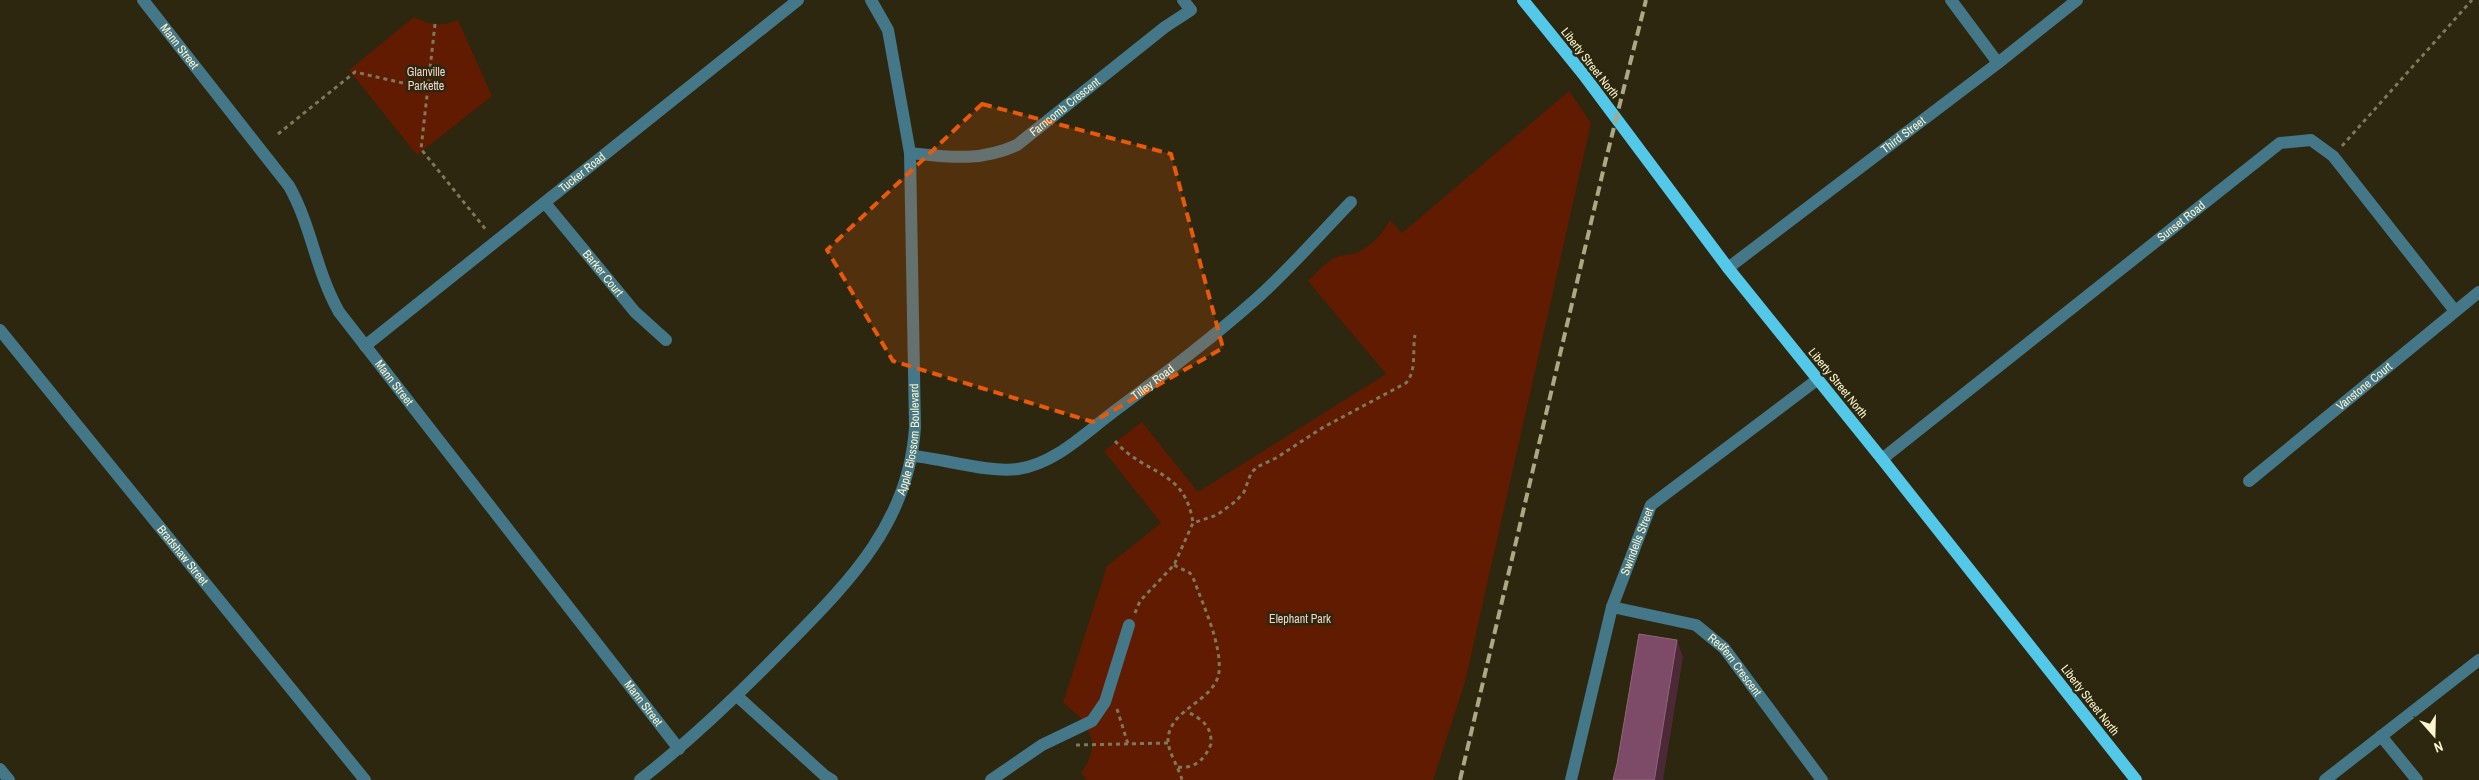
<svg xmlns="http://www.w3.org/2000/svg" width="2479" height="780" font-family="'Archivo Narrow',sans-serif">
<style>
.green{fill:#611b00}
.lines{fill:none;stroke-linecap:round;stroke-linejoin:round}
.path{stroke:#7e795a;stroke-width:3;stroke-dasharray:4 4;stroke-linecap:butt}
.minor{stroke:#447787;stroke-width:12}
.major{stroke:#53c8e9;stroke-width:12}
.rail{stroke:#ada785;stroke-width:4;stroke-dasharray:10 5;stroke-linecap:butt}
.shaded-wall{fill:#4d2837}
.building{fill:#7d4b68;stroke:#916678}
.marked{fill:#e8590c;fill-opacity:0.2;stroke:#e8590c;stroke-width:4;stroke-dasharray:10 6;stroke-linejoin:round}
.labels{text-anchor:middle;stroke-width:5;stroke-linejoin:round;paint-order:stroke}
.street-label{font-size:12px;fill:#fcf5ce;stroke:#2c270e}
.park-label{font-size:12px;fill:#f0d5cc;stroke:#2c270e}
</style>
<rect width="100%" height="100%" fill="#2c270e"/>
<path class="green" d="M414 17C431 25 441 27 458 20L492 96 417 155 349 70Z
M1569 91 1591 123 1465 682 1433 780H1087L1081 773C1103 744 1089 722 1063 703L1107 566 1161 523 1104 451 1142 422 1198 492 1386 374 1308 281C1316 273 1324 264 1334 258 1340 255 1347 255 1353 254 1369 249 1383 234 1390 220L1402 233Z"/>
<g class="lines">
<path class="path" d="M435 24 421 149 487 231
M278 134 355 72 429 89
M2342 146 2472 0
M1115 441C1145 476 1185 468 1193 523
M1174 565 1190 573 1194 580C1203 605 1222 645 1219 672 1215 702 1169 708 1168 740 1168 752 1179 768 1182 780
M1135 613 1140 601 1174 565 1193 523 1217 515 1236 501 1244 492 1251 473 1257 467 1276 458 1322 428 1406 383C1417 370 1412 352 1415 335
M1117 709 1128 744
M1076 745 1168 743
M1178 767C1195 769 1205 759 1211 744 1212 725 1201 719 1186 711"/>
<g class="minor">
<path id="s1" d="M143 0 289 186C312 227 315 269 339 312L679 749"/>
<path d="M1951 0 1998 63"/>
<path id="s2" d="M910 153C949 157 980 162 1017 145L1165 27 1191 10 1183 0"/>
<path id="s3" d="M545 203 635 312 666 340"/>
<path id="s4" d="M1728 268 1998 63 2077 0"/>
<path id="s5" d="M0 330 365 780"/>
<path id="s6" d="M365 346 798 0"/>
<path id="s7" d="M913 456C945 459 988 473 1018 469 1054 464 1084 434 1112 413 1160 377 1210 340 1255 300 1289 270 1319 235 1351 202"/>
<path id="s8" d="M1882 459 2280 143 2311 140 2333 156 2455 311"/>
<path id="s9" d="M2249 481 2479 292"/>
<path id="s10" d="M1612 607 1696 625 1724 648 1822 780"/>
<path d="M737 696 824 775 832 780"/>
<path d="M2381 736 2417 780"/>
<path d="M0 769 9 780"/>
<path id="s11" d="M640 780C692 739 737 696 783 649 847 584 909 524 915 427L910 153 888 30 871 0"/>
<path d="M991 780 1042 745 1092 721 1105 702 1129 625"/>
<path id="s12" d="M1571 780 1612 607 1651 505 1818 379"/>
<path d="M2325 780 2479 660"/>
</g>
<path class="major" d="M1523 0 1583 74 1728 268 1882 459 2136 780"/>
<path class="rail" d="M1460 780 1605 163 1646 0"/>
</g>
<path class="shaded-wall" d="M1677 640 1683 657 1663 780H1654Z"/>
<path class="building" d="M1639 634 1677 640 1655 776 1654 780H1613L1617 764Z"/>
<path class="marked" d="M982 104 1171 154 1223 348 1093 422 893 361 827 250Z"/>
<g class="labels">
<g class="street-label">
<text dy="4" stroke="none"><textPath href="#s1" startOffset="59">Mann Street</textPath></text>
<text transform="translate(1590 63) rotate(52)" y="4">Liberty Street North</text>
<text dy="4" stroke="none"><textPath href="#s2" startOffset="170">Farncomb Crescent</textPath></text>
<text dy="4" stroke="none"><textPath href="#s4" startOffset="220">Third Street</textPath></text>
<text dy="4" stroke="none"><textPath href="#s6" startOffset="278">Tucker Road</textPath></text>
<text dy="4" stroke="none"><textPath href="#s8" startOffset="382">Sunset Road</textPath></text>
<text dy="4" stroke="none"><textPath href="#s3" startOffset="91">Barker Court</textPath></text>
<text dy="4" stroke="none"><textPath href="#s7" startOffset="268">Tilley Road</textPath></text>
<text transform="translate(1838 383) rotate(51)" y="4">Liberty Street North</text>
<text dy="4" stroke="none"><textPath href="#s1" startOffset="462">Mann Street</textPath></text>
<text dy="4" stroke="none"><textPath href="#s9" startOffset="149">Vanstone Court</textPath></text>
<text dy="4" stroke="none"><textPath href="#s11" startOffset="446">Apple Blossom Boulevard</textPath></text>
<text dy="4" stroke="none"><textPath href="#s12" startOffset="248">Swindells Street</textPath></text>
<text dy="4" stroke="none"><textPath href="#s5" startOffset="290">Bradshaw Street</textPath></text>
<text dy="4" stroke="none"><textPath href="#s10" startOffset="142">Redfern Crescent</textPath></text>
<text transform="translate(2090 700) rotate(52)" y="4">Liberty Street North</text>
<text dy="4" stroke="none"><textPath href="#s1" startOffset="868">Mann Street</textPath></text>
</g>
<g class="park-label">
<text x="426" y="76">Glanville<tspan x="426" dy="14">Parkette</tspan></text>
<text x="1300" y="623">Elephant Park</text>
</g>
</g>
<g transform="translate(2434 735) rotate(160)" stroke="#2c270e" stroke-width="4" paint-order="stroke">
<path d="M0-4L9 19L0 12L-9 19Z" fill="#fcf5ce"/>
<text y="-8" font-size="14" font-weight="bold" text-anchor="middle" fill="#fcf5ce">N</text>
</g>
</svg>
